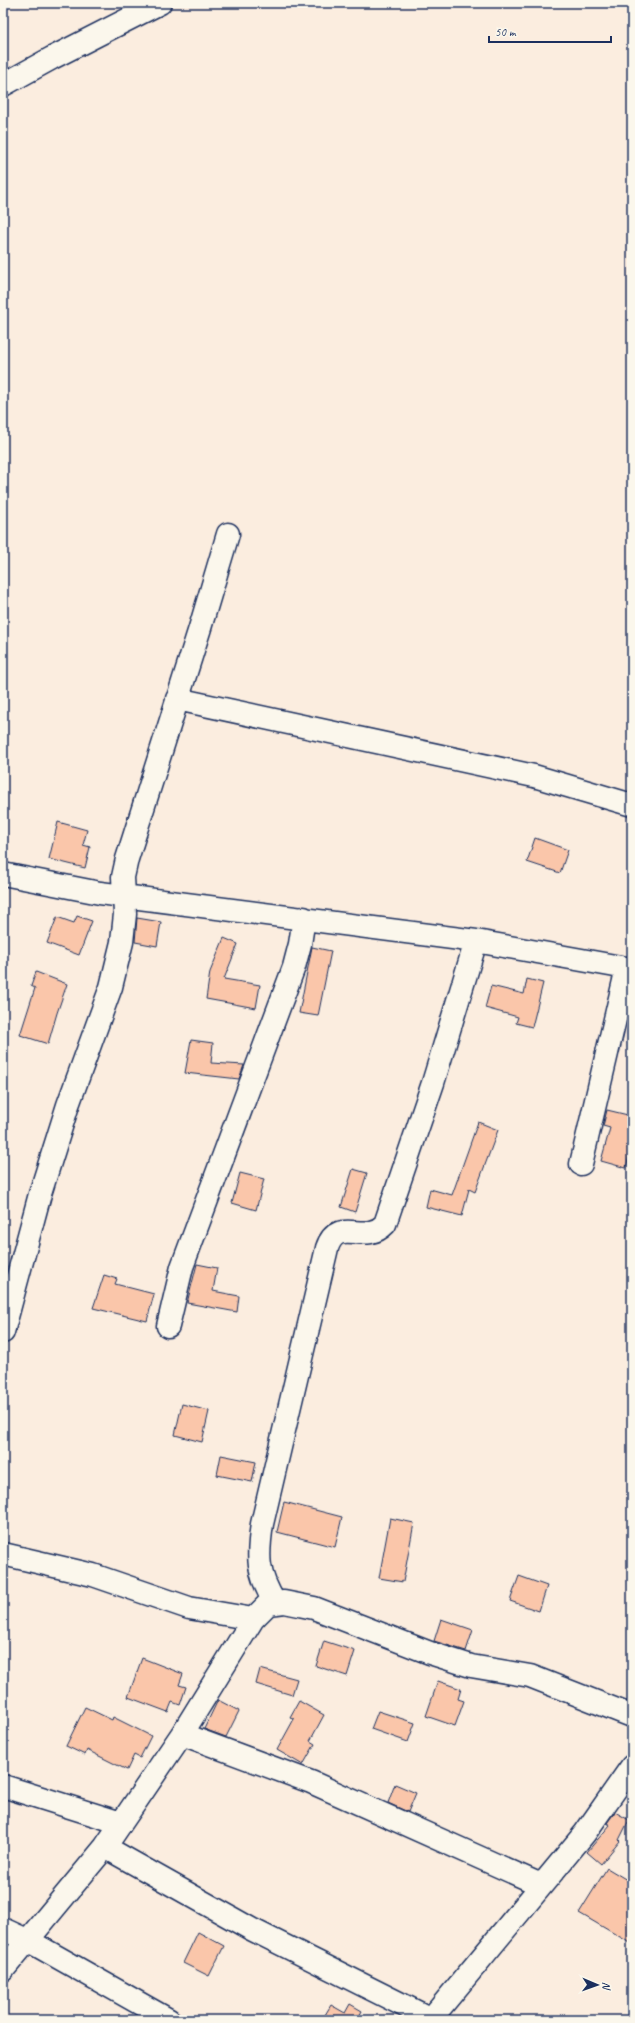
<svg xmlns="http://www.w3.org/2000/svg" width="635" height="2023" font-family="Caveat,sans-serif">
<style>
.building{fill:#fac6aa;stroke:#1b2f5e}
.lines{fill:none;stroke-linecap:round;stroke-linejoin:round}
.minor-casing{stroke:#1b2f5e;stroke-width:25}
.minor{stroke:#fbf7ec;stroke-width:22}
</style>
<rect width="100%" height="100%" fill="#fbeddf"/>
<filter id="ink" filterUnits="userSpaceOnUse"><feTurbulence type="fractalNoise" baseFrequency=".025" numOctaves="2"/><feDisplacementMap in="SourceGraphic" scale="8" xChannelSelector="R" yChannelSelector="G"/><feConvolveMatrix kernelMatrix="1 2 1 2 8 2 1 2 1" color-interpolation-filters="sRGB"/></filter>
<g filter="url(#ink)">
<path class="building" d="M58 822 87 830 83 845 90 847 85 868 49 859Z
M535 838 568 850 560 873 527 862Z
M77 916 92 921 79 955 47 943 57 917 74 923Z
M137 918 161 922 157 946 135 942Z
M224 938 238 944 224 979 260 985 256 1008 206 999 210 972Z
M312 947 331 951 318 1016 299 1013Z
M36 972 67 984 57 1013 48 1044 20 1035 35 988 31 986Z
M527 979 543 983 532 1027 516 1023 518 1017 485 1008 491 986 524 994Z
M191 1040 213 1043 211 1063 244 1065 239 1079 185 1073Z
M607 1110 632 1116V1143L626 1168 601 1161 610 1128 603 1126Z
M478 1122 498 1130 475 1192 469 1189 462 1216 426 1207 430 1189 452 1195Z
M353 1169 367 1173 355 1212 341 1207Z
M240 1173 264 1179 256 1210 232 1203Z
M197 1264 217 1268 213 1291 239 1296 237 1312 187 1303Z
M104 1275 117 1279 115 1284 154 1294 147 1321 93 1308Z
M182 1404 209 1411 202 1442 175 1435Z
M221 1455 256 1462 252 1482 217 1475Z
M284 1502 342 1517 335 1547 277 1532Z
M390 1518 414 1523 403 1582 379 1578Z
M519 1576 547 1586 539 1611 510 1601Z
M441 1619 473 1630 466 1651 434 1641Z
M324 1641 355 1651 347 1676 316 1666Z
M142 1658 183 1674 179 1685 186 1687 180 1705 172 1702 168 1712 128 1697Z
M260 1669 297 1679 292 1695 256 1684Z
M438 1681 461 1689 458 1699 464 1701 455 1726 426 1716Z
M218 1700 239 1711 226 1737 204 1729Z
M299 1701 324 1715 310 1741 315 1744 303 1765 277 1750 294 1719 290 1717Z
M85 1707 112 1720 113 1717 151 1736 140 1758 134 1755 127 1770 87 1750 85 1755 66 1746Z
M378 1711 415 1723 408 1742 371 1729Z
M395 1784 416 1793 408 1812 388 1803Z
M615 1812 629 1820 619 1840 620 1841 601 1864 587 1852 610 1825 607 1823Z
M607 1868 632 1883V1944L579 1913Z
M198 1932 224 1946 209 1976 183 1963Z
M350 2004 362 2011 357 2020H322L331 2005 345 2013Z"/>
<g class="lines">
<g class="minor-casing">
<path id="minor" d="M3 85 52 58 160 3
M177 699 534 776 632 805
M3 874 100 893 476 941 632 969
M581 1164 627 968
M168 1326 182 1267 294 967 300 944 304 918
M3 1332 40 1194 68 1105 111 987 122 942 125 914 123 877 127 859 200 628 228 534
M3 1554 93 1575 189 1608 253 1619
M275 1603C257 1573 257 1558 262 1524L327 1248C338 1215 364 1246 385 1224L433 1083 476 941
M182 1734 311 1782 541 1885
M3 1786 121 1823
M105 1847 251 1929 431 2019
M3 1929 29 1941 169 2020
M3 1970 105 1847 182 1734 253 1619 268 1604 284 1602 314 1608 430 1653 471 1666 530 1676 632 1716
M430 2020 585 1833 632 1766"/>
</g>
<use href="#minor" class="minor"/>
</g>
</g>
<rect width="635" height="2023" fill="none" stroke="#fbf7ec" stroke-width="16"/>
<rect x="8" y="8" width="619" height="2007" fill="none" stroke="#1b2f5e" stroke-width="1.5" filter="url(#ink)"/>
<g transform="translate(597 1985) rotate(92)" stroke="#fbf7ec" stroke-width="3" paint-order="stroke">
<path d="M0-3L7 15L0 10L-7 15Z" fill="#1b2f5e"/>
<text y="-6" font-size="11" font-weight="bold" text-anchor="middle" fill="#1b2f5e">N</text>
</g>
<path d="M489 36v6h122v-6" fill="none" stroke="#1b2f5e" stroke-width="2"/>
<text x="495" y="36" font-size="12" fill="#1b2f5e" stroke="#fbf7ec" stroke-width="3" paint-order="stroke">50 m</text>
</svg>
